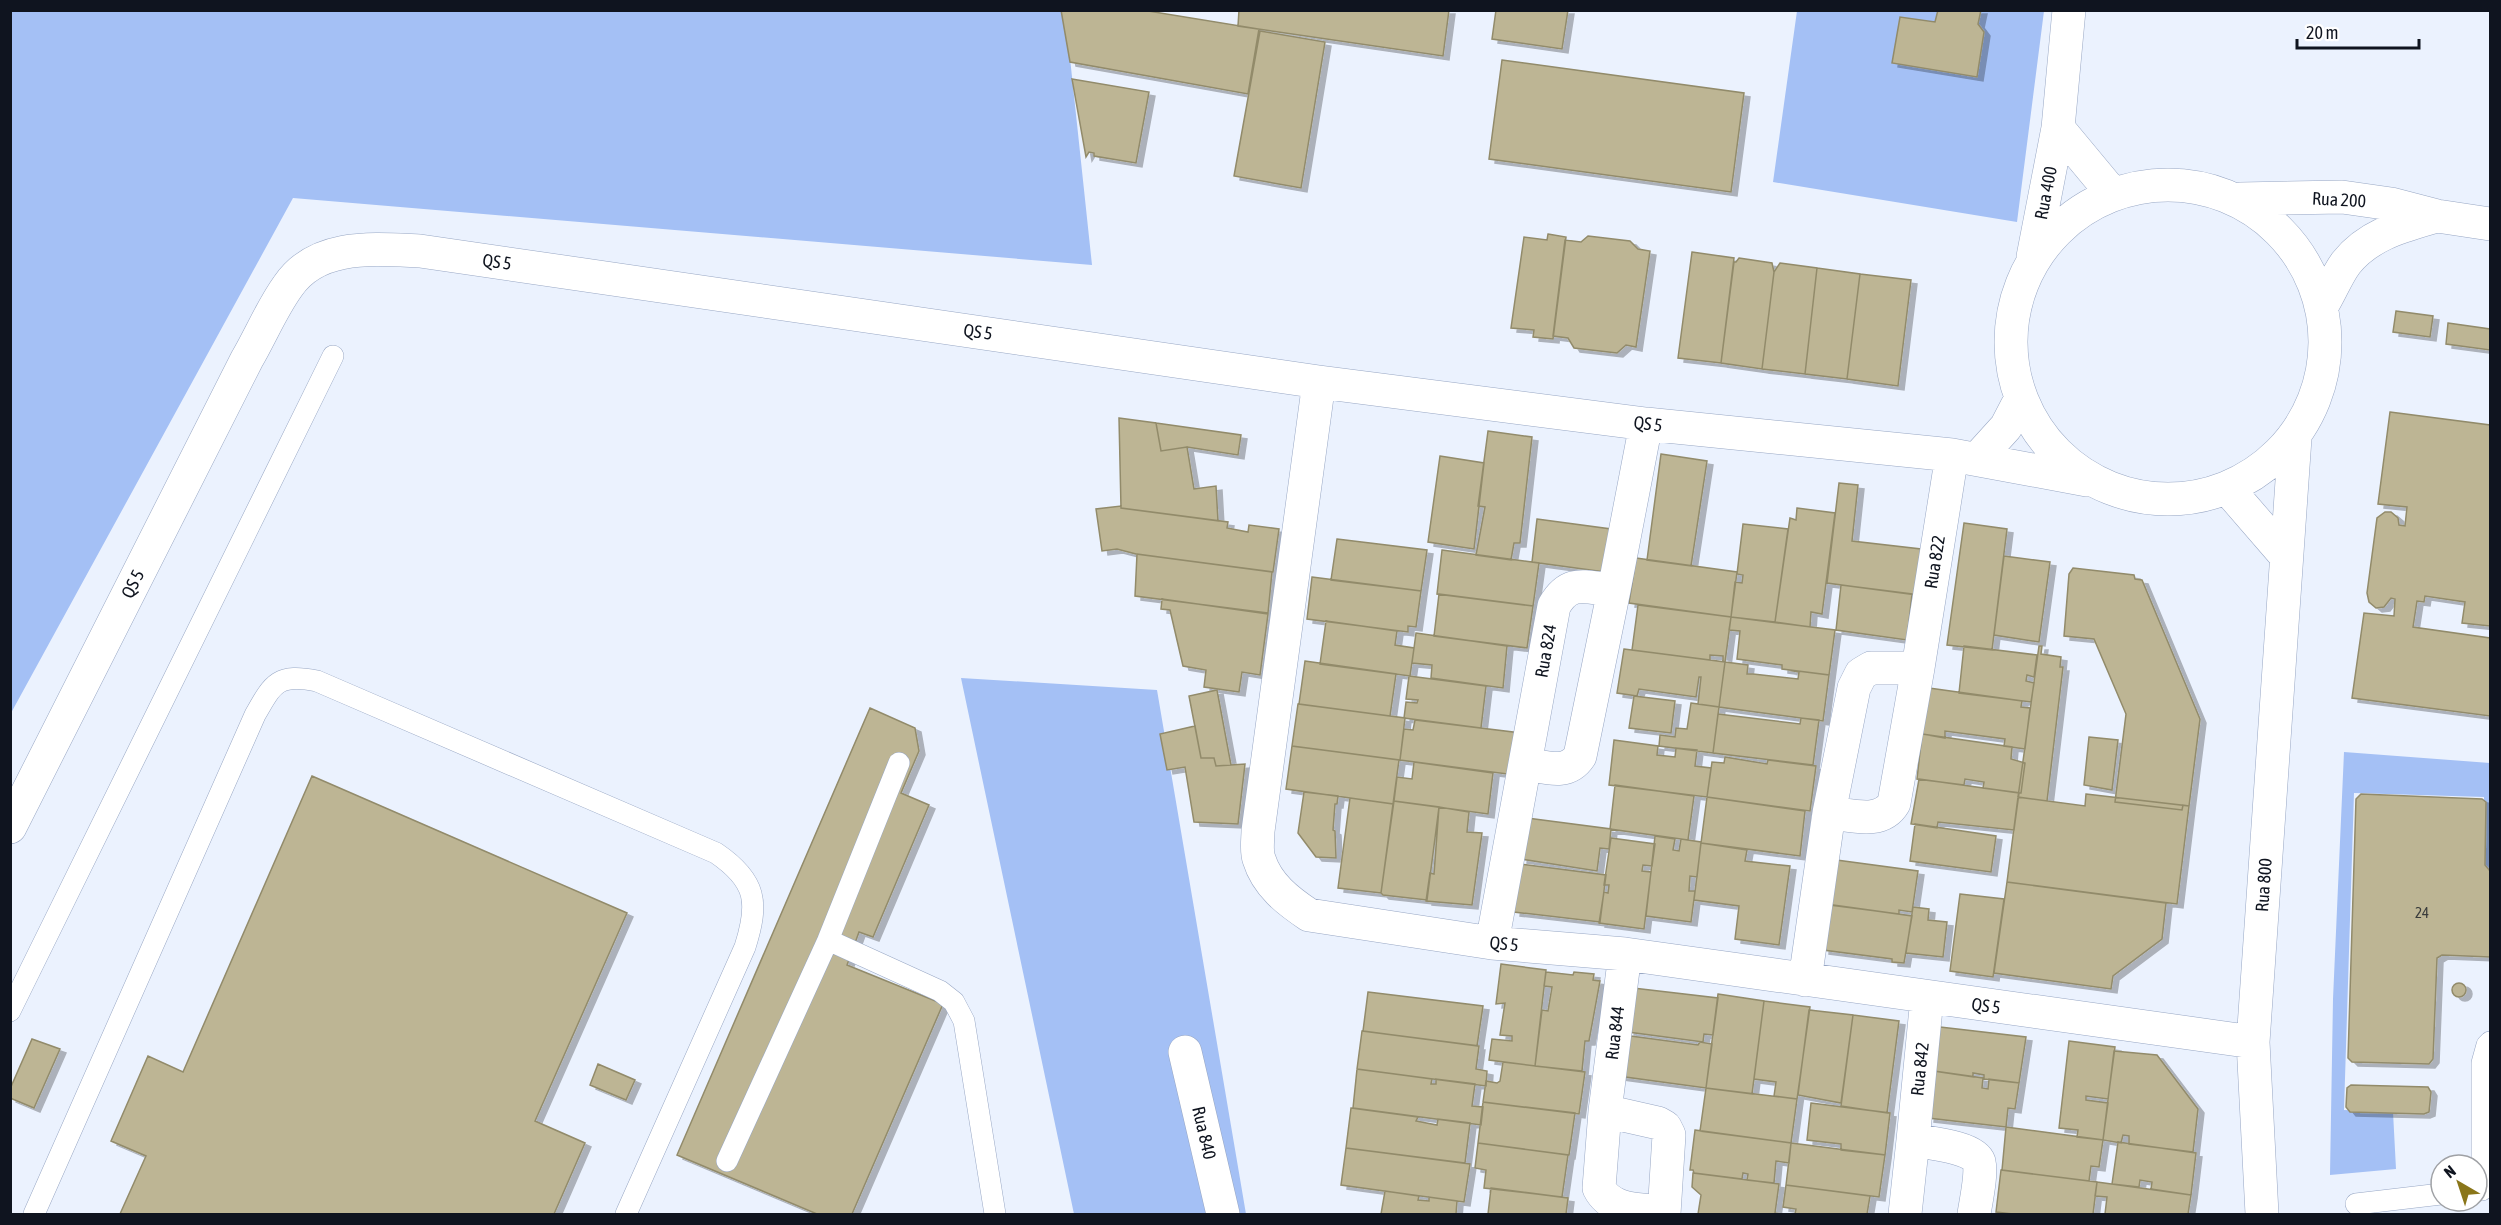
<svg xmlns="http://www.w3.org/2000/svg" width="2501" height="1225" font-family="'Asap Condensed',sans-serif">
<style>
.green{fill:#a4c0f5}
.building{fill:#bdb594;stroke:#928b6b;stroke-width:1.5;filter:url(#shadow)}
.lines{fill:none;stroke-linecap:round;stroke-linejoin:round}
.lane-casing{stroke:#98a7c4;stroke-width:22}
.street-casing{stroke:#98a7c4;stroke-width:34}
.lane{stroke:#fff;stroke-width:21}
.street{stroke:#fff;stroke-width:33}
.labels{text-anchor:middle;stroke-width:4.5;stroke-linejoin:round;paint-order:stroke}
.number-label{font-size:15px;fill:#3a3c3c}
.street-label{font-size:18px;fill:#0f141f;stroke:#fff}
</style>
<defs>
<filter id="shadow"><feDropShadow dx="6" dy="4" stdDeviation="0" flood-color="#0004"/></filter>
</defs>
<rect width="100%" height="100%" fill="#ebf2fe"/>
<path class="green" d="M11 11H1065L1092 265 293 198 11 713Z
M1797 11H2044L2017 222 1773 182Z
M961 678 1157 690 1246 1214H1074Z
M2344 752 2490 763V871H2483L2484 797 2354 793 2344 1110 2393 1112 2396 1169 2330 1175 2333 999Z"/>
<path class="building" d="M1061 10H1142L1259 29 1248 94 1070 62Z
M1239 10H1449L1443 56 1238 26Z
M1496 10H1568L1562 49 1492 39Z
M1938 10H1981L1978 24 1984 32 1977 77 1892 63 1900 17 1935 22Z
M1260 31 1325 42 1301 188 1234 176Z
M1502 60 1744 93 1731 192 1489 159Z
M1072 79 1149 92 1136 163 1094 156V153L1089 152 1086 157Z
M1548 234 1566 237 1553 339 1533 337 1534 330 1511 328 1524 237 1547 240Z
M1588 236 1630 241 1638 249 1650 251 1636 347 1626 345 1617 353 1574 348 1568 338 1553 336 1565 240 1581 242Z
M1692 252 1734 258 1721 363 1678 358Z
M1739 258 1772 263 1774 272 1762 369 1721 363 1734 262H1736Z
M1780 263 1817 268 1805 374 1762 369 1774 272Z
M1817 268 1860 274 1847 379 1805 374Z
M1860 274 1911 280 1898 386 1847 379Z
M2396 311 2433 316 2430 337 2393 332Z
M2448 323 2490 329V350L2446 344Z
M2390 412 2490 425V626L2462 623 2465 602 2425 596 2424 602 2417 601 2413 627 2490 638V716L2352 698 2364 613 2394 616 2395 599 2391 598 2384 607 2376 608 2369 602 2367 593 2377 518 2385 512H2391L2398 518 2399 525 2405 526 2407 507 2378 504Z
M1119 418 1156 423 1161 451 1187 447 1194 489 1216 486 1218 521 1121 508Z
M1156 423 1241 435 1238 455 1187 447 1161 451Z
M1488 431 1532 437 1520 543H1514L1511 560 1476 555 1485 507 1478 506Z
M1661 454 1707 461 1691 566 1647 560Z
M1440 456 1484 463 1474 549 1428 542Z
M1839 483 1858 485 1852 541 1921 549 1916 595 1827 583Z
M1121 506V508L1228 522 1227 528 1248 532 1249 525 1279 529 1273 572 1136 554 1117 549 1102 551 1096 509Z
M1797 508 1835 513 1822 614 1811 612 1810 627 1775 622 1790 518 1796 520Z
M1537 519 1611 529 1605 572 1532 562Z
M1964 523 2007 529 1992 650 1947 645Z
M1743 524 1788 529 1775 622 1731 617 1735 582 1742 583 1743 575 1737 574Z
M1337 539 1427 550 1421 591 1331 580Z
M1442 550 1539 563 1533 606 1437 594Z
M1137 554 1272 572 1268 613 1135 596Z
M2004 556 2050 562 2039 642 1994 635Z
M1636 558 1737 572 1731 617 1629 603Z
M2073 568 2134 575 2135 579 2142 580 2200 719 2189 806 2183 805 2182 810 2115 802 2126 714 2094 639 2064 636 2069 574Z
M1312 577 1421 591 1416 627 1408 626V632L1307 619Z
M1841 585 1912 594 1907 640 1836 630Z
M1439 594 1533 606 1527 648 1434 636Z
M1162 599 1268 614 1260 675 1242 672 1239 692 1204 687 1206 670 1183 666 1170 610 1161 609Z
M1638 605 1731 617 1725 662H1723V656L1710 655V660L1632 650Z
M1731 617 1835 630 1829 675 1782 669V665L1737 659 1740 631 1729 630Z
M1326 621 1397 631 1395 645 1414 648 1410 676 1320 664Z
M1416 633 1507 646 1503 688 1431 678 1432 665 1412 663Z
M1964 646 2037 655 2034 677 2027 675 2026 681 2034 683 2031 702 1959 693Z
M2039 646H2042L2041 654 2061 657 2060 667H2063L2047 801 2018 797Z
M1624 649 1725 662 1719 707 1698 704 1701 677H1699L1696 697 1639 689 1637 696 1617 693Z
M1305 661 1396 674 1390 716 1299 704Z
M1725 662 1748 665 1747 674H1753L1798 679 1799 672 1782 669 1829 675 1823 721 1719 707Z
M1409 676 1486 686 1481 728 1404 718 1406 702 1417 703 1418 700 1406 699Z
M1929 688 2022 701 2021 707 2030 708 2025 749 2004 746 2005 739 1945 731V738L1922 734Z
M1217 690 1231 765 1216 766 1214 758H1201L1189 696Z
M1634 696 1675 701 1671 733 1629 728Z
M1691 703 1719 707 1713 753 1659 746 1660 735 1675 737 1676 728 1687 729Z
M1298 704 1405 718 1400 760 1292 746Z
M870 708 915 728 919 751 901 793 929 805 873 937 859 932 847 965 943 1004 852 1214H817L677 1155Z
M1718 714 1800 724 1801 718 1819 720 1813 765 1713 753Z
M1415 720 1521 733 1515 775 1400 760 1404 729 1413 730Z
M1195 726 1201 758H1214L1216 766 1245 764 1238 824 1194 822 1185 767 1167 770 1160 734Z
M1922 734 2012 747 2011 759 2025 763 2021 793 1983 788 1984 782 1965 779 1964 785 1917 779Z
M2089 737 2118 740 2112 790 2084 785Z
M1614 740 1658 746 1657 755 1675 757 1676 748 1697 750 1695 766 1711 768 1707 797 1609 785Z
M1292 746 1399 760 1393 804 1286 789Z
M1725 757 1767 764 1768 760 1816 766 1810 811 1707 797 1712 762 1724 763Z
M1414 762 1493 773 1488 814 1394 801 1397 777 1412 779Z
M312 776 627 913 535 1121 585 1143 554 1214H120L146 1156 111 1141 148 1056 183 1072Z
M1919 779 2019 793 2014 830 1938 822 1937 828 1911 824Z
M1615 785 1694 796 1688 840 1610 829Z
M1304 792 1338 796 1337 804H1335L1333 830 1335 831 1336 858 1316 857 1298 833Z
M2086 794 2189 806 2177 904 2007 882 2018 797 2085 806Z
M2361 794 2482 799 2486 802 2485 865 2490 871V957L2442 955 2437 958 2433 1059 2429 1064 2352 1062 2348 1058 2356 799Z
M1707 797 1805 811 1800 856 1701 843Z
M1350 798 1393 804 1381 893 1338 888Z
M1394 801 1439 807 1427 900 1383 895 1381 893Z
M1439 807 1469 812 1467 832 1482 833 1472 905 1426 901 1430 873 1434 874Z
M1527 818 1611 829 1609 849 1600 848 1597 871 1521 859Z
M1915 824 1996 836 1991 872 1910 861Z
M1655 836 1675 839 1673 850 1679 851 1681 839 1701 842 1697 877 1690 876 1689 891H1695L1691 922 1646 916Z
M1611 838 1655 844 1652 866 1643 865 1642 871 1651 872 1644 929 1599 923 1604 892 1608 893 1609 885H1604Z
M1701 843 1747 850 1745 861 1790 866 1779 945 1735 939 1739 906 1694 900Z
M1829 859 1918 871 1912 912 1899 910V914L1830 905Z
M1520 864 1606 875 1600 922 1514 912Z
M2007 882 2166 903 2162 939 2113 976 2111 989 1994 973Z
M1960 894 2004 899 1993 977 1950 971Z
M1826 904 1912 916 1904 963 1892 962V959L1823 950Z
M1913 907 1929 909 1928 920 1947 922 1943 957 1906 953Z
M1501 964 1546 970 1535 1066 1489 1060 1492 1039 1512 1041V1036L1500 1035 1505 1003 1496 1004Z
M1546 972 1573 975 1574 972 1594 974 1593 980 1600 981 1589 1041H1585L1582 1071 1535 1066 1542 1010 1548 1011 1552 987 1544 986Z
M2452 990a7 7 0 1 1 14 0a7 7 0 1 1-14 0Z
M1633 988 1718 998 1713 1035 1704 1034 1703 1042 1628 1032Z
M1368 992 1483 1006 1477 1046 1363 1031Z
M1718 994 1764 1001 1752 1094 1706 1088Z
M1764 1001 1810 1007 1797 1099 1774 1096 1776 1082 1754 1079Z
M1809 1010 1853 1015 1841 1103 1798 1095Z
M1853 1015 1899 1021 1887 1113 1841 1106Z
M1940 1027 2026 1037 2019 1083 1984 1079V1075L1973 1073V1077L1934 1071Z
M1362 1031 1479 1046 1476 1069 1487 1071 1486 1086 1357 1069Z
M1623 1035 1698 1045 1700 1042 1712 1044 1706 1088 1618 1076Z
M32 1039 60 1049 34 1108 10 1098V1089Z
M2069 1041 2115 1047 2108 1099 2086 1096V1100L2108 1103 2103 1140 2077 1137 2078 1130 2059 1128Z
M2114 1051 2157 1055 2198 1109 2193 1152 2129 1144V1136L2123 1135 2121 1143 2103 1140Z
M1503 1062 1585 1072 1579 1114 1483 1102 1486 1081 1497 1083 1500 1081Z
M598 1064 635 1080 626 1100 590 1085Z
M1357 1069 1432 1079 1431 1084H1436V1079L1475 1084 1472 1106 1483 1107 1481 1125 1353 1108Z
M1934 1071 1983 1078 1982 1088 1988 1089 1989 1079 2019 1083 2015 1109 2008 1108 2006 1127 1928 1118Z
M2351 1085 2428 1087 2431 1092 2429 1112 2424 1114 2350 1112 2346 1107 2347 1088Z
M1706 1088 1797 1099 1791 1143 1700 1131Z
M1483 1102 1575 1113 1569 1155 1478 1143Z
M1811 1103 1890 1113 1885 1155 1841 1150V1144L1807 1140Z
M1351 1108 1418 1117 1416 1121 1437 1125 1438 1119 1470 1123 1465 1163 1346 1148Z
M2006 1127 2103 1140 2099 1167 2091 1166 2089 1181 2002 1170Z
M1695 1130 1791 1143 1789 1163 1776 1161 1774 1183 1747 1180 1748 1174 1743 1173 1742 1179 1694 1173 1693 1170H1690Z
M2118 1142 2196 1153 2191 1195 2151 1189 2152 1182 2140 1180 2139 1187 2112 1184Z
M1478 1143 1568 1155 1562 1197 1484 1188 1486 1170 1475 1168Z
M1791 1143 1885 1155 1879 1197 1786 1185Z
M1346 1148 1470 1164 1464 1202 1341 1185Z
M2001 1170 2097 1182 2093 1214H2013L1996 1212Z
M1693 1173 1779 1184 1775 1213 1782 1214H1698L1701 1195 1692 1187Z
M2097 1182 2191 1195 2188 1214H2105L2107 1197 2095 1196Z
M1786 1185 1870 1196 1867 1214H1795L1796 1209 1783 1207Z
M1491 1188 1568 1198 1566 1214H1488Z
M1385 1191 1419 1196 1418 1200 1429 1201V1197L1457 1201 1456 1214H1381Z"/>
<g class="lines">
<g class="lane-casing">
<path id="lane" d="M828 940 899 763
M10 1011 333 356
M727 1161 828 940 940 991 954 1002 964 1021 995 1214
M2477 1190H2482V1063L2487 1045 2490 1042
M2356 1204 2441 1194
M34 1214 255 715C273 683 278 673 317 681L716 853C757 881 759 903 745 947L626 1214"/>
</g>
<g class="street-casing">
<path id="street" d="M2058 128 2112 193
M2011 342a157 157 0 1 1 314 0a157 157 0 1 1-314 0Z
M2240 199 2342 197 2391 204 2437 216 2490 224
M2033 257 2058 128 2069 10
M2323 304C2331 291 2337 275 2346 263 2369 234 2403 226 2437 216
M1319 382 1258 831C1258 839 1256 851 1259 859 1267 885 1288 901 1309 915L1492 943 1625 954 2253 1042
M1977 459 2006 427 2019 402
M2228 489 2286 556
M1526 764C1546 767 1567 776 1580 756L1614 590
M1829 813C1852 815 1881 825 1894 803L1918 668
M10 827 247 359C261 335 272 308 288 286 317 243 374 249 420 251L1319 382 1646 424 1952 455 2087 480
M1492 943 1554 606C1570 578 1586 588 1614 590L1646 424
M1625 954 1605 1111 1658 1123 1665 1127 1669 1135 1664 1214
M1805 980 1829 813 1854 688 1861 674 1871 668H1918L1952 455
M1927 998 1913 1140C1928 1143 1974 1147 1979 1162 1982 1174 1976 1201 1974 1214
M1185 1052 1223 1214
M1605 1111 1599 1188C1611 1212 1641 1209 1664 1212
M1905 1214 1913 1140
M2262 1214 2253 1042 2295 438"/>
</g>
<use href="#lane" class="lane"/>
<use href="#street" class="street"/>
</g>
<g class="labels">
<g class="number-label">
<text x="2422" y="918">24</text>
</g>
<g class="street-label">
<text transform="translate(2046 193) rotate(-79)" y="6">Rua 400</text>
<text transform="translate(2339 200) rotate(3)" y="6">Rua 200</text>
<text transform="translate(497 262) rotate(8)" y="6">QS 5</text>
<text transform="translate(978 332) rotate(8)" y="6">QS 5</text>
<text transform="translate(1648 424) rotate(7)" y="6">QS 5</text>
<text transform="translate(1935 562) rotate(-81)" y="6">Rua 822</text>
<text transform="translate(133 584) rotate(-63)" y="6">QS 5</text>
<text transform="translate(1546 651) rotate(-80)" y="6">Rua 824</text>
<text transform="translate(2264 885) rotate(-86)" y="6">Rua 800</text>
<text transform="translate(1504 944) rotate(6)" y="6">QS 5</text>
<text transform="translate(1986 1006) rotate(8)" y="6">QS 5</text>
<text transform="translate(1615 1033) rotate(-83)" y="6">Rua 844</text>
<text transform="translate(1920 1069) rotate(-84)" y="6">Rua 842</text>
<text transform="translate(1204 1133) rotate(77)" y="6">Rua 840</text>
</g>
</g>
<rect width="2501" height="1225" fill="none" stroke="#0f141f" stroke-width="24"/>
<g transform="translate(2459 1183) rotate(321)"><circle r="28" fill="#ffffff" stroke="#9fa1a5" stroke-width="1.5"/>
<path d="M0-4.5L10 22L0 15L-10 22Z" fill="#8a761a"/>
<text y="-9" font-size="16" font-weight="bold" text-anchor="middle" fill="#0f141f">N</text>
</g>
<path d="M2297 39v9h122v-9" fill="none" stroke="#0f141f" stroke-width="3"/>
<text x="2306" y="39" font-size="18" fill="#0f141f" stroke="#ffffff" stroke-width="4.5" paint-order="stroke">20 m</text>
</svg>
